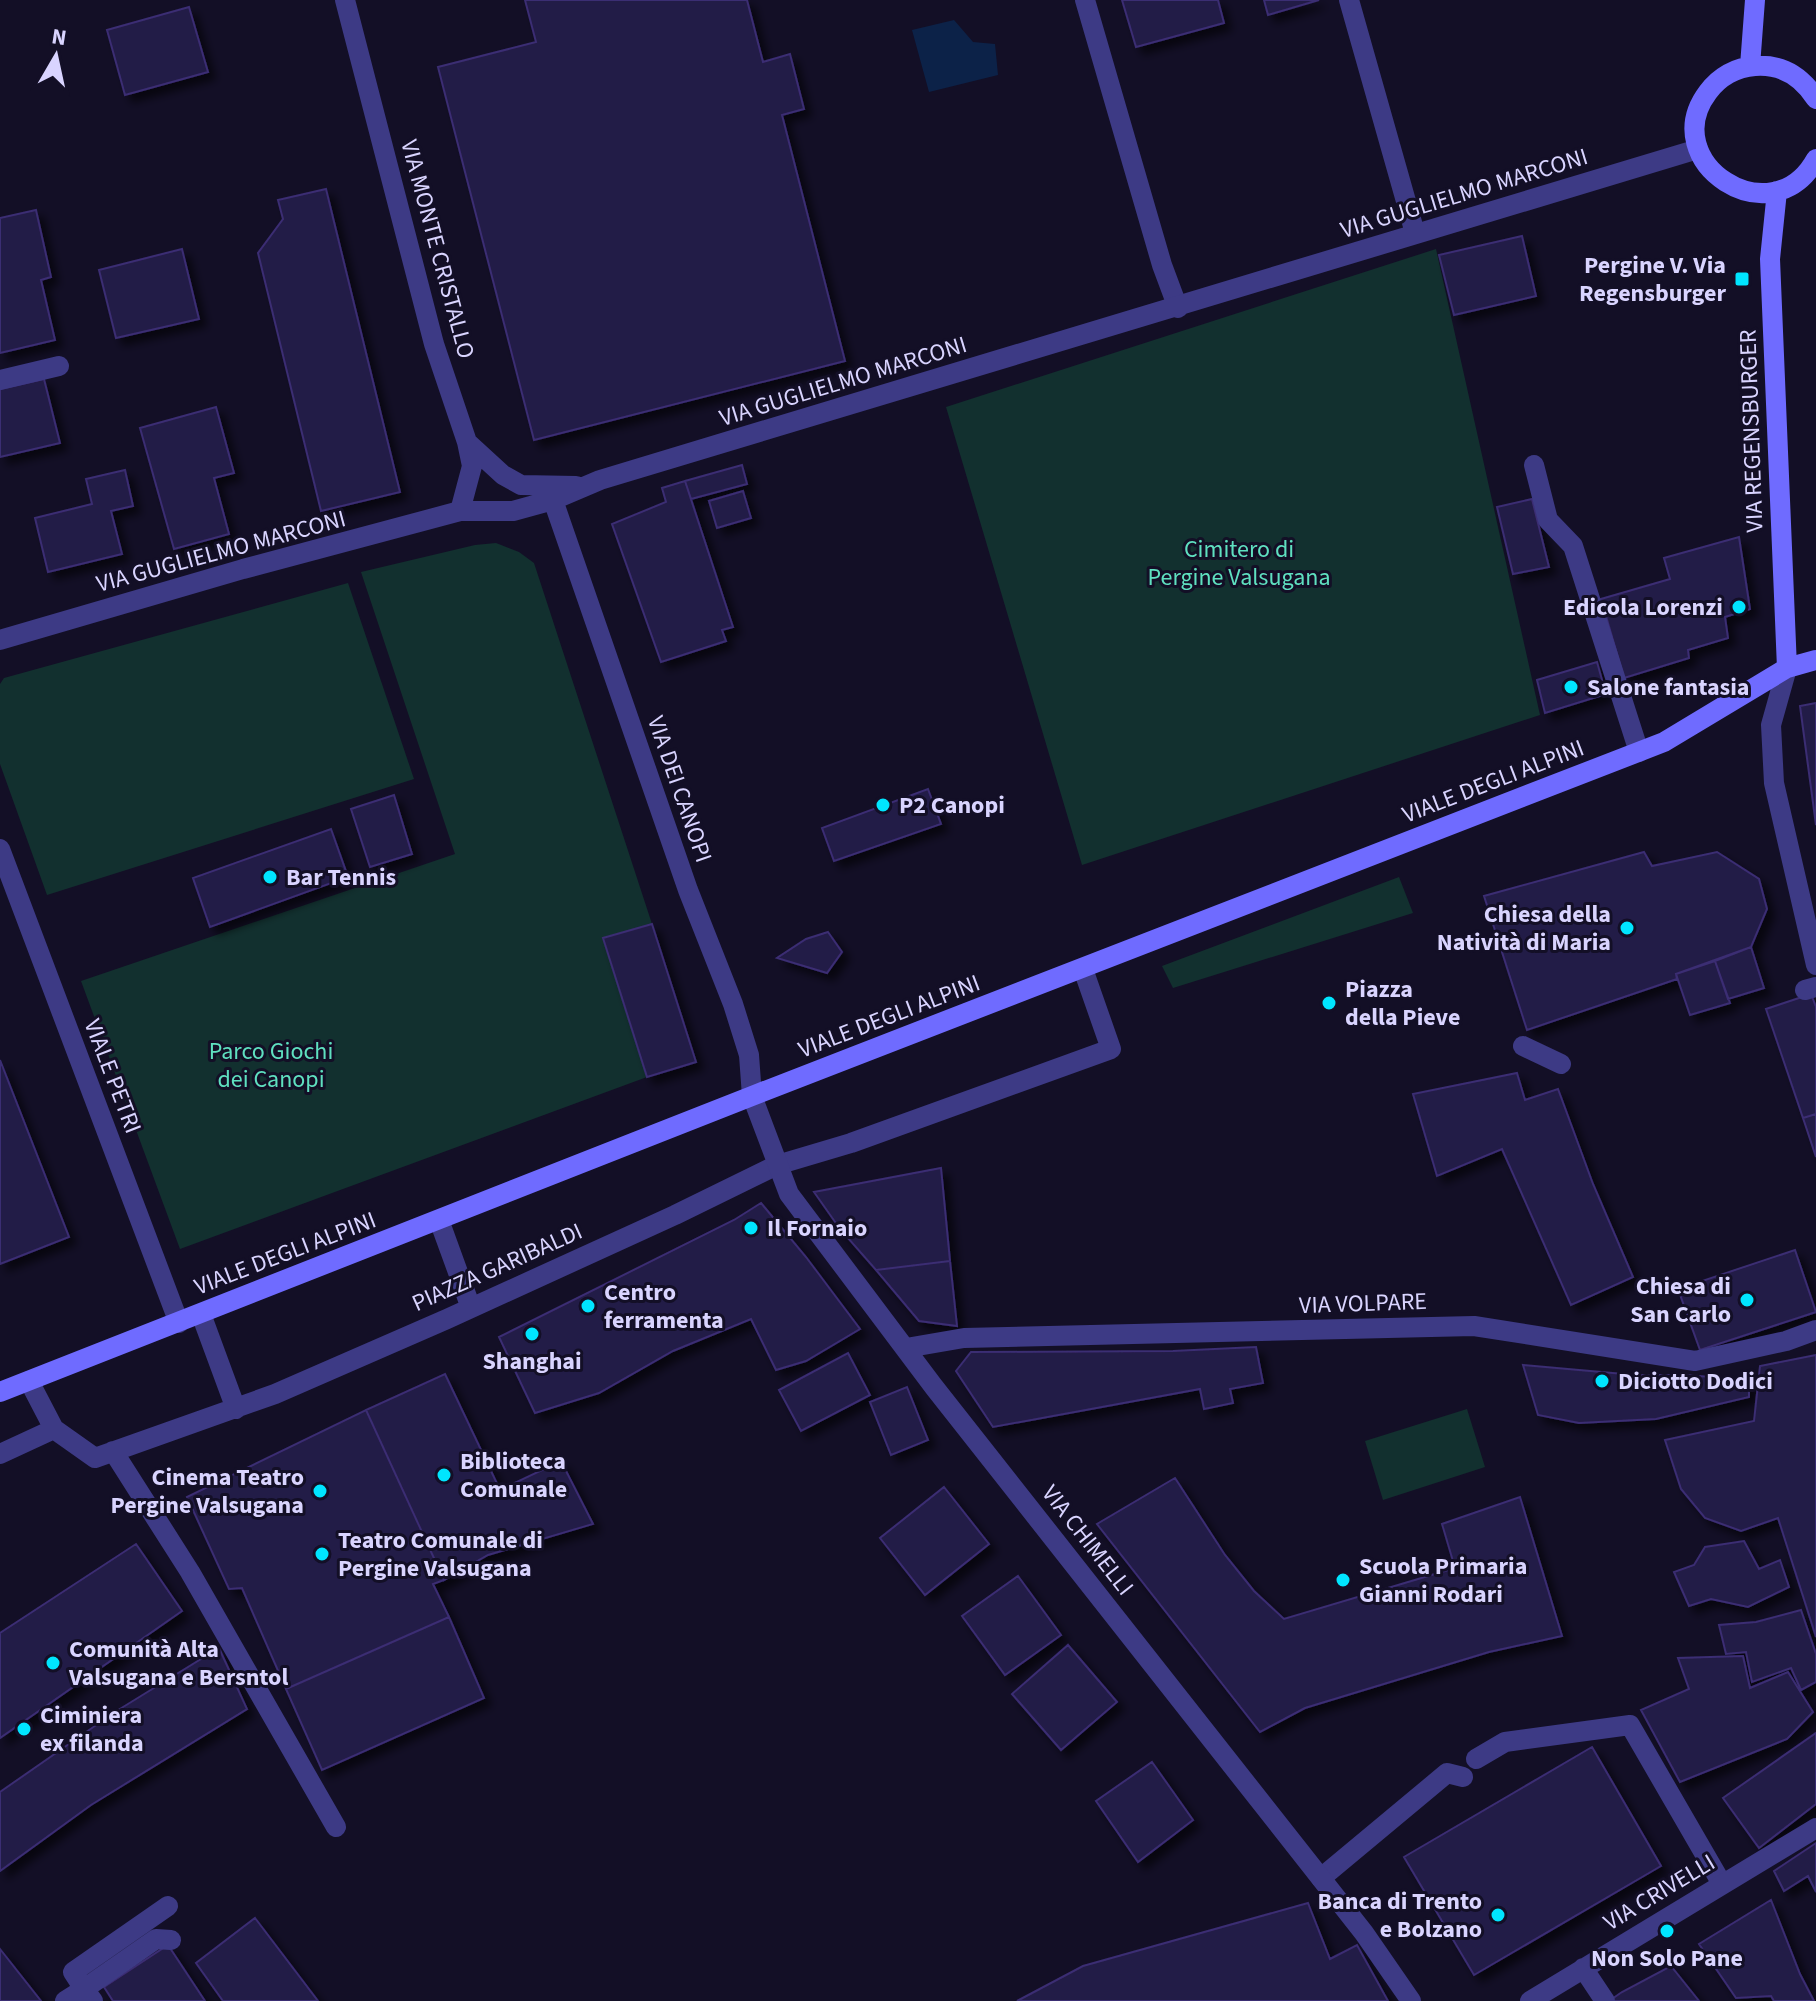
<svg xmlns="http://www.w3.org/2000/svg" width="1816" height="2001" font-family="'Source Sans 3',sans-serif">
<style>
.green{fill:#12302f}
.water{fill:#0c2248}
.building{fill:#241b47;stroke:#3b2d73;stroke-width:2;filter:url(#shadow)}
.lines{fill:none;stroke-linecap:round;stroke-linejoin:round}
.lane{stroke:#3d3a85;stroke-width:20}
.street{stroke:#3d3a85;stroke-width:20}
.secondary{stroke:#6f6bff;stroke-width:20}
.poi-dot{fill:#00e5ff;stroke:#130f26;stroke-width:3}
.labels{text-anchor:middle;stroke-width:6;stroke-linejoin:round;paint-order:stroke}
.street-label{font-size:24px;fill:#d9d4ff;stroke:#130f26}
.poi-label{font-size:24px;font-weight:bold;fill:#d9d4ff;stroke:#130f26;text-anchor:start}
.park-label{font-size:24px;fill:#5fe0c0;stroke:#130f26}
</style>
<defs>
<filter id="shadow"><feDropShadow dx="7" dy="7" stdDeviation="4" flood-color="#0009"/></filter>
</defs>
<rect width="100%" height="100%" fill="#130f26"/>
<path class="green" d="M1436 249 1540 715 1082 865 946 407Z
M496 543 519 552 534 563 652 924 604 938 647 1077 180 1249 81 981 455 854 361 572 475 545Z
M348 583 414 779 47 895 0 764V684L4 678Z
M1399 877 1413 913 1173 988 1162 966Z
M1467 1409 1485 1467 1383 1500 1365 1441Z"/>
<path class="water" d="M954 20 973 42 995 44 998 75 929 92 912 30Z"/>
<path class="building" d="M525 0H747L763 62 790 54 804 109 782 115 845 361 534 440 438 67 536 42Z
M1122 0H1218L1224 23 1136 47Z
M1264 0H1319L1268 15Z
M189 7 208 72 125 95 107 30Z
M326 189 400 492 321 511 258 253 283 219 278 200Z
M36 210 51 277 41 280 55 340 0 353V218Z
M1522 236 1536 296 1454 315 1439 255Z
M182 249 199 319 116 338 99 270Z
M44 379 60 443 0 457V389Z
M216 407 234 473 214 478 229 534 174 549 140 428Z
M742 465 747 484 691 499 685 481Z
M125 470 133 506 111 511 122 554 48 572 35 518 92 504 86 479Z
M685 481 733 627 722 630 726 641 661 662 612 524 666 502 662 488Z
M743 491 751 518 717 528 709 501Z
M1532 499 1549 567 1513 574 1497 507Z
M1739 537 1750 609 1725 617 1728 638 1688 650 1689 658 1624 678 1601 599 1670 579 1664 558Z
M1597 662 1606 694 1545 713 1537 680Z
M1816 703V825L1800 706Z
M928 789 941 824 834 861 822 828Z
M394 795 412 854 370 867 351 809Z
M331 829 348 877 210 927 193 878Z
M1644 852 1652 866 1717 852 1759 879 1767 909 1751 947 1676 974 1677 979 1527 1030 1484 896Z
M652 924 696 1062 647 1077 603 938Z
M828 932 842 952 827 973 777 958 806 939Z
M1751 947 1764 988 1728 999 1715 961Z
M1715 961 1730 1003 1690 1015 1676 974Z
M1811 994 1816 1007V1114L1803 1118 1766 1009Z
M0 1060 69 1237 0 1264Z
M1517 1073 1525 1100 1558 1089 1593 1184 1633 1277 1571 1305 1502 1149 1437 1176 1413 1094Z
M1816 1114V1157L1803 1118Z
M941 1168 950 1261 876 1270 840 1229 814 1192Z
M761 1203 806 1257 860 1329 806 1361 776 1370 751 1319 673 1351 599 1393 535 1413 499 1337 734 1220Z
M1795 1250 1816 1312 1700 1350 1678 1289Z
M950 1261 957 1326 919 1321 876 1270Z
M1256 1347 1263 1383 1230 1389 1233 1403 1204 1409 1200 1389 993 1427 956 1371 971 1352 1173 1351Z
M848 1353 870 1395 801 1431 779 1390Z
M1816 1355V1637L1778 1518 1741 1531 1705 1518 1681 1489 1665 1440 1754 1421 1760 1366Z
M1523 1365 1635 1375H1686L1749 1380V1397L1656 1419 1579 1423 1538 1415Z
M445 1374 500 1490 561 1461 593 1524 488 1555 444 1580 366 1410Z
M907 1387 928 1440 891 1455 870 1402Z
M366 1410 444 1580 433 1584 449 1617 286 1689 242 1588 229 1589 187 1497Z
M1175 1478 1225 1555 1254 1591 1284 1619 1455 1568 1442 1524 1520 1497 1562 1636 1489 1652 1305 1708 1260 1732 1097 1524Z
M944 1487 989 1544 925 1595 880 1538Z
M1744 1541 1759 1569 1780 1560 1789 1587 1748 1607 1711 1599 1689 1606 1674 1572 1694 1565 1705 1547Z
M136 1544 182 1611 0 1738V1633Z
M1018 1576 1061 1635 1005 1675 962 1616Z
M1801 1610 1816 1654V1682L1801 1690 1791 1668 1752 1682 1746 1652 1726 1654 1719 1625 1756 1622Z
M449 1617 484 1698 322 1770 286 1689Z
M1068 1645 1117 1702 1061 1750 1012 1694Z
M219 1648 247 1709 91 1805 0 1871V1792L115 1712Z
M1743 1656 1750 1688 1788 1672 1813 1712 1787 1739 1680 1782 1641 1710 1689 1689 1678 1658Z
M1816 1733V1804L1759 1848 1723 1798Z
M1592 1747 1661 1866 1474 1975 1404 1857Z
M1152 1762 1193 1820 1138 1862 1096 1801Z
M1816 1843V1892L1808 1876 1784 1891 1774 1871Z
M1771 1900 1800 1974 1814 2001H1774L1771 1996 1736 1998 1699 1944Z
M1308 1903 1330 1959 1357 1945 1388 2001H1017L1083 1966Z
M255 1918 318 2001H223L196 1963Z
M168 1945 205 2001H113L104 1987Z
M0 1949 41 2001H0Z
M1671 1966 1699 2001H1609L1622 1992Z"/>
<g class="lines">
<path class="lane" d="M1085 0 1162 265 1178 308
M0 380 59 366
M1534 465 1548 520 1573 546 1639 752
M439 1220 471 1308
M201 1314 236 1409
M54 1429 95 1458 275 1394 447 1319 675 1215 777 1165 851 1143 1111 1049 1083 969
M113 1451 190 1572 336 1827
M0 1454 54 1429 29 1381
M1476 1759 1505 1742 1630 1725 1722 1884
M1321 1878 1447 1773 1463 1777
M168 1906 73 1972 84 1989 156 1939 171 1940
M65 2001 84 1989 93 2001"/>
<path class="street" d="M345 0 434 344 467 442 472 466 460 511
M1349 0 1415 233
M467 442 503 475 521 485 576 486
M553 500 688 890 733 1004 749 1055 752 1096 789 1194 934 1387 1364 1933 1411 2001
M0 640 243 569 460 511H513L553 500 600 480 1698 149
M1787 668 1771 725 1774 783 1816 965
M0 849 179 1323
M1805 990 1816 987
M1523 1046 1561 1064
M906 1348 964 1338 1474 1326 1695 1361 1786 1341 1816 1330
M1583 1968 1605 2001
M1530 2001 1816 1828"/>
<path class="secondary" d="M1750 66 1755 0
M1816 99C1802 77 1782 64 1755 66 1736 67 1719 77 1708 92 1655 162 1772 239 1816 159
M1777 191 1770 259 1787 668
M0 1392 752 1096 1664 742 1787 668 1816 660"/>
</g>
<g class="poi-dot">
<rect x="1734" y="271" width="16" height="16" rx="4"/>
<circle cx="1739" cy="607" r="8"/>
<circle cx="1571" cy="687" r="8"/>
<circle cx="883" cy="805" r="8"/>
<circle cx="270" cy="877" r="8"/>
<circle cx="1627" cy="928" r="8"/>
<circle cx="1329" cy="1003" r="8"/>
<circle cx="751" cy="1228" r="8"/>
<circle cx="1747" cy="1300" r="8"/>
<circle cx="588" cy="1306" r="8"/>
<circle cx="532" cy="1334" r="8"/>
<circle cx="1602" cy="1381" r="8"/>
<circle cx="444" cy="1475" r="8"/>
<circle cx="320" cy="1491" r="8"/>
<circle cx="322" cy="1554" r="8"/>
<circle cx="1343" cy="1580" r="8"/>
<circle cx="53" cy="1663" r="8"/>
<circle cx="24" cy="1729" r="8"/>
<circle cx="1498" cy="1915" r="8"/>
<circle cx="1667" cy="1931" r="8"/>
</g>
<g class="labels">
<g class="street-label">
<text transform="translate(1464 193) rotate(-17)" y="8">VIA GUGLIELMO MARCONI</text>
<text transform="translate(438 249) rotate(75)" y="8">VIA MONTE CRISTALLO</text>
<text transform="translate(843 381) rotate(-17)" y="8">VIA GUGLIELMO MARCONI</text>
<text transform="translate(1751 431) rotate(-92)" y="8">VIA REGENSBURGER</text>
<text transform="translate(221 551) rotate(-15)" y="8">VIA GUGLIELMO MARCONI</text>
<text transform="translate(1493 781) rotate(-21)" y="8">VIALE DEGLI ALPINI</text>
<text transform="translate(680 789) rotate(71)" y="8">VIA DEI CANOPI</text>
<text transform="translate(889 1016) rotate(-21)" y="8">VIALE DEGLI ALPINI</text>
<text transform="translate(113 1076) rotate(69)" y="8">VIALE PETRI</text>
<text transform="translate(285 1253) rotate(-21)" y="8">VIALE DEGLI ALPINI</text>
<text transform="translate(497 1267) rotate(-24)" y="8">PIAZZA GARIBALDI</text>
<text transform="translate(1363 1303) rotate(-2)" y="8">VIA VOLPARE</text>
<text transform="translate(1088 1540) rotate(52)" y="8">VIA CHIMELLI</text>
<text transform="translate(1659 1892) rotate(-31)" y="8">VIA CRIVELLI</text>
</g>
<g class="poi-label">
<text x="1726" y="273" text-anchor="end">Pergine V. Via<tspan x="1726" dy="28">Regensburger</tspan></text>
<text x="1723" y="615" text-anchor="end">Edicola Lorenzi</text>
<text x="1587" y="695">Salone fantasia</text>
<text x="899" y="813">P2 Canopi</text>
<text x="286" y="885">Bar Tennis</text>
<text x="1611" y="922" text-anchor="end">Chiesa della<tspan x="1611" dy="28">Natività di Maria</tspan></text>
<text x="1345" y="997">Piazza<tspan x="1345" dy="28">della Pieve</tspan></text>
<text x="767" y="1236">Il Fornaio</text>
<text x="1731" y="1294" text-anchor="end">Chiesa di<tspan x="1731" dy="28">San Carlo</tspan></text>
<text x="604" y="1300">Centro<tspan x="604" dy="28">ferramenta</tspan></text>
<text x="532" y="1369" text-anchor="middle">Shanghai</text>
<text x="1618" y="1389">Diciotto Dodici</text>
<text x="460" y="1469">Biblioteca<tspan x="460" dy="28">Comunale</tspan></text>
<text x="304" y="1485" text-anchor="end">Cinema Teatro<tspan x="304" dy="28">Pergine Valsugana</tspan></text>
<text x="338" y="1548">Teatro Comunale di<tspan x="338" dy="28">Pergine Valsugana</tspan></text>
<text x="1359" y="1574">Scuola Primaria<tspan x="1359" dy="28">Gianni Rodari</tspan></text>
<text x="69" y="1657">Comunità Alta<tspan x="69" dy="28">Valsugana e Bersntol</tspan></text>
<text x="40" y="1723">Ciminiera<tspan x="40" dy="28">ex filanda</tspan></text>
<text x="1482" y="1909" text-anchor="end">Banca di Trento<tspan x="1482" dy="28">e Bolzano</tspan></text>
<text x="1667" y="1966" text-anchor="middle">Non Solo Pane</text>
</g>
<g class="park-label">
<text x="1239" y="557">Cimitero di<tspan x="1239" dy="28">Pergine Valsugana</tspan></text>
<text x="271" y="1059">Parco Giochi<tspan x="271" dy="28">dei Canopi</tspan></text>
</g>
</g>
<g transform="translate(56 56) rotate(9)" stroke="#130f26" stroke-width="6" paint-order="stroke">
<path d="M0-6L14 30L0 20L-14 30Z" fill="#d9d4ff"/>
<text y="-12" font-size="22" font-weight="bold" text-anchor="middle" fill="#d9d4ff">N</text>
</g>
</svg>
